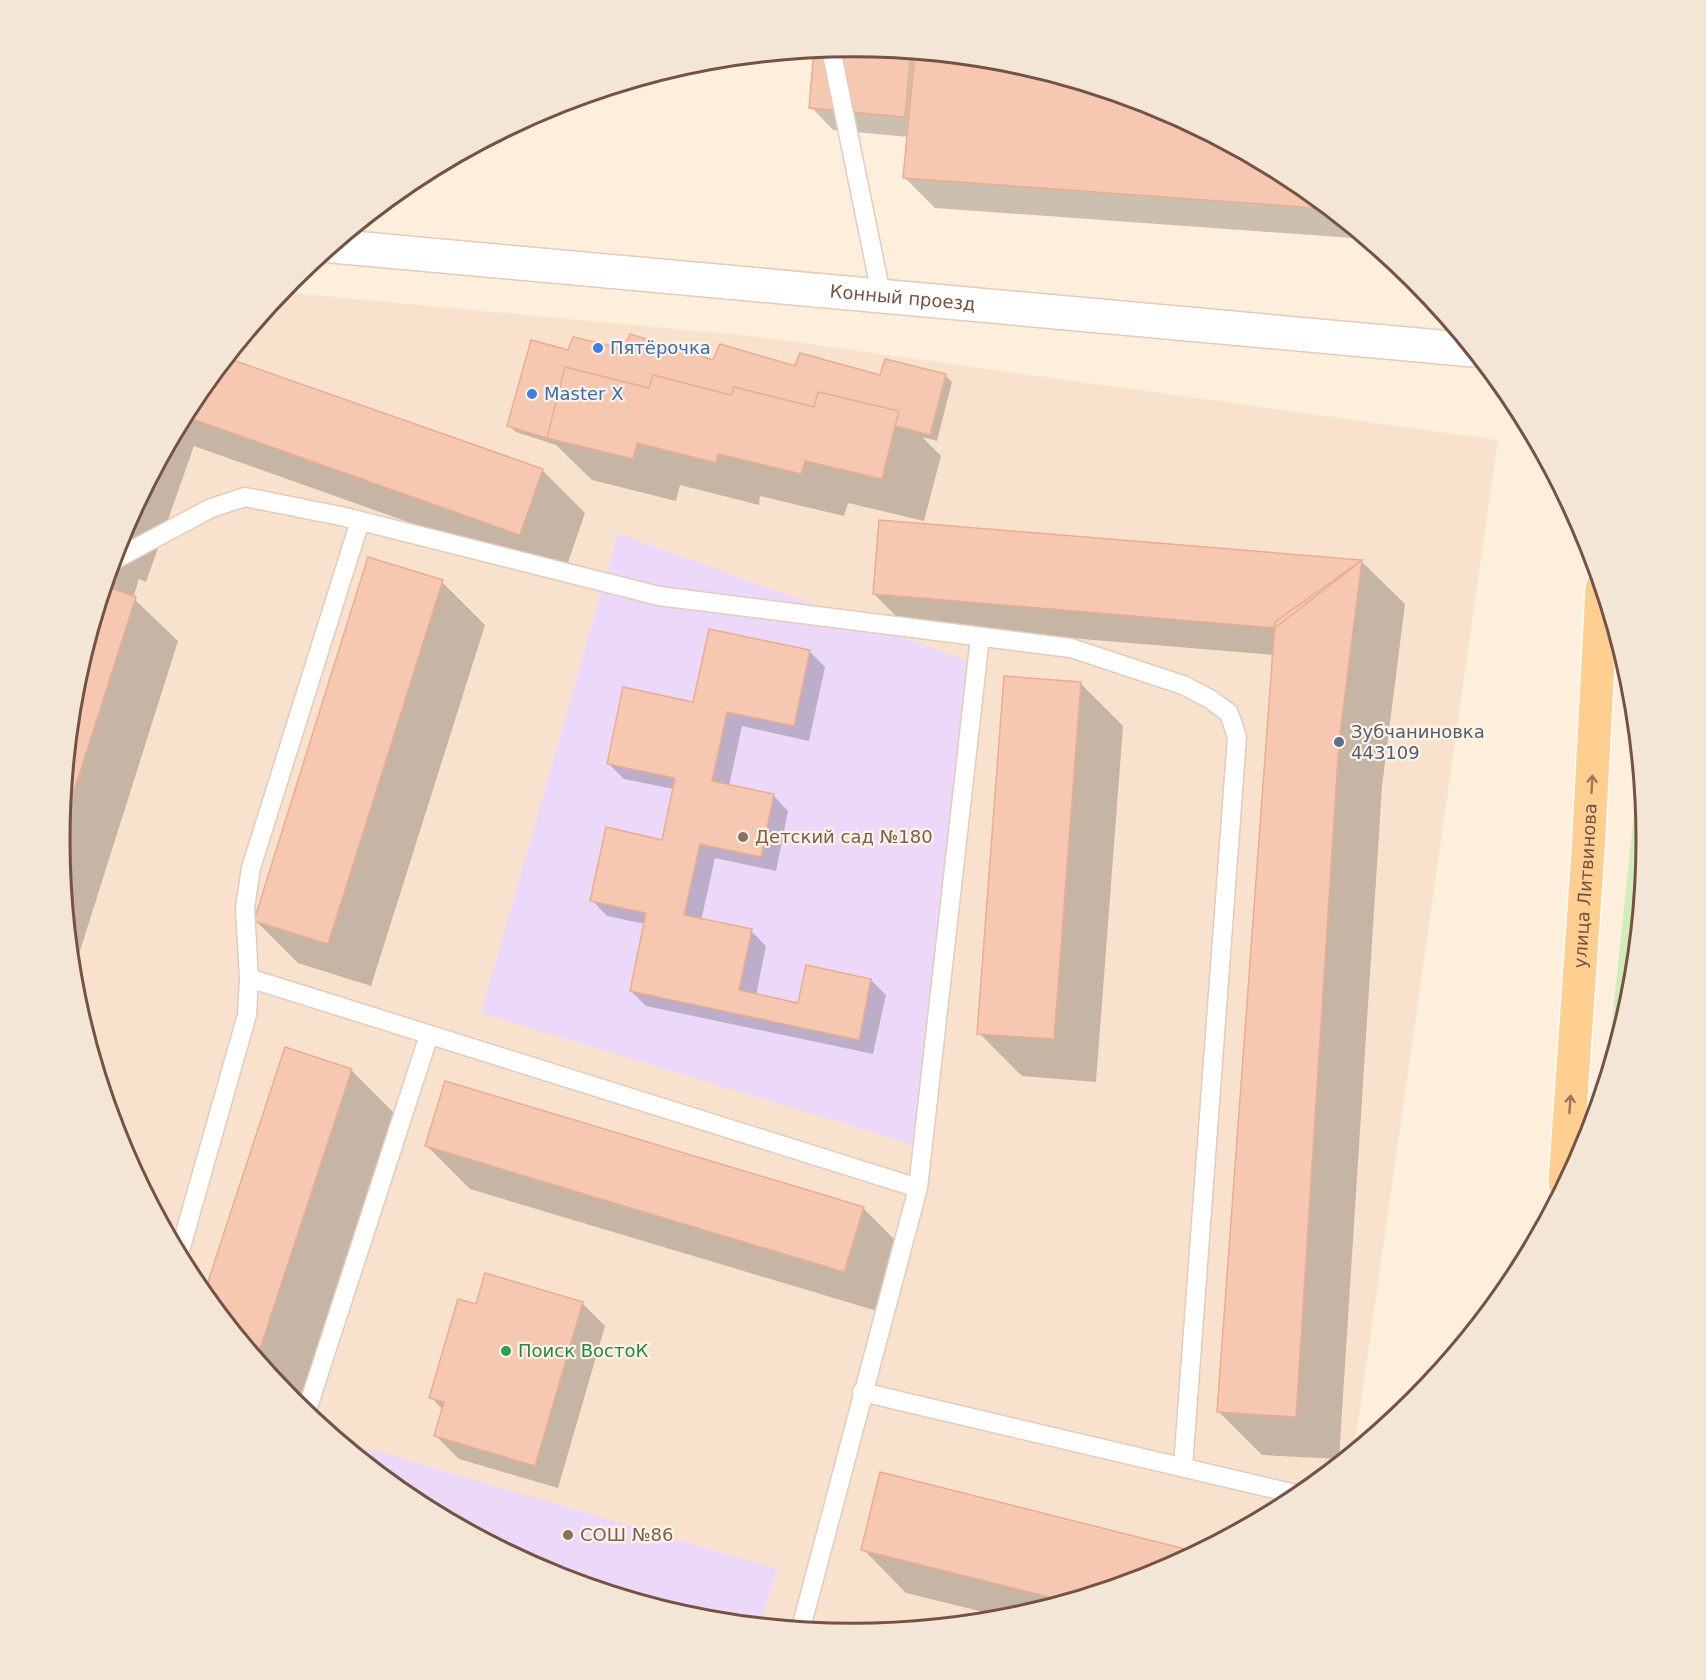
<svg xmlns="http://www.w3.org/2000/svg" width="1706" height="1680" font-family="'DejaVu Sans',sans-serif">
<style>
.residential{fill:#f8e2cd}
.education{fill:#ecd9fa}
.green{fill:#d2ecba}
.shadow{fill:#0003}
.building{fill:#f6c8b1;stroke:#eaad90;stroke-width:1.5}
.lines{fill:none;stroke-linecap:round;stroke-linejoin:round}
.service-casing{stroke:#e4cbbb;stroke-width:21}
.tertiary-casing{stroke:#e4cbbb;stroke-width:36}
.primary-casing{stroke:#fff;stroke-width:36}
.service{stroke:#fff;stroke-width:18}
.tertiary{stroke:#fff;stroke-width:33}
.primary{stroke:#ffcf92;stroke-width:33}
.oneway{stroke:#9e785b}
.shop-dot{fill:#3f7fe0;stroke:#fff3e4;stroke-width:2}
.service-dot{fill:#5c6f8a;stroke:#fff3e4;stroke-width:2}
.education-dot{fill:#8d6e63;stroke:#fff3e4;stroke-width:2}
.leisure-dot{fill:#2e9e5b;stroke:#fff3e4;stroke-width:2}
.labels{text-anchor:middle;stroke-width:4.5;stroke-linejoin:round;paint-order:stroke}
.street-label{font-size:18px;fill:#755243;stroke:#fff3e4}
.shop-label{font-size:18px;fill:#366cbe;stroke:#fff3e4;text-anchor:start}
.service-label{font-size:18px;fill:#4e5e75;stroke:#fff3e4;text-anchor:start}
.education-label{font-size:18px;fill:#785e54;stroke:#fff3e4;text-anchor:start}
.leisure-label{font-size:18px;fill:#27864d;stroke:#fff3e4;text-anchor:start}
.rim{fill:none;stroke:#755243;stroke-width:3}
</style>
<rect width="100%" height="100%" fill="#feefdc"/>
<path class="residential" d="M281 292 751 336 1498 440 1354 1451 1294 1500 1156 1573 1007 1618 853 1633 698 1618 549 1573 412 1500 292 1401 193 1281 120 1143 75 994 60 840 75 685 120 536 193 399Z"/>
<path class="education" d="M618 533 967 661 931 1150 481 1013Z
M339 1440 777 1569 761 1624 698 1618 549 1573 412 1500Z"/>
<path class="green" d="M1639 766 1646 840 1631 995 1606 1079Z"/>
<path class="shadow" d="M853 47 1008 62 1157 107 1294 180 1366 239 935 208 905 178 909 137 833 130 811 107 816 50Z
M625 351 714 362 881 377 945 375 952 382 937 441 922 437 941 456 924 521 848 503 844 516 760 496 759 505 680 485 676 501 592 480 556 445 516 432 508 425 569 352Z
M193 399 542 470 585 513 563 577 194 446 146 582 139 579 133 598 178 641 73 973 60 840 75 685 120 536Z
M1361 561 1405 604 1382 786 1339 1459 1262 1455 1219 1412 1274 655 904 624 874 594Z
M442 582 485 625 371 986 298 963 255 920Z
M710 630 810 652 825 667 809 741 742 726 729 786 773 795 788 811 776 871 715 858 701 921 751 931 766 946 756 995 799 1005 871 980 886 995 873 1054 646 1006 631 991 645 924 607 916 592 900 663 841 674 789 624 779 609 764 694 703Z
M1080 683 1123 726 1096 1082 1022 1076 979 1033Z
M351 1070 394 1113 298 1406 205 1296Z
M446 1083 864 1209 907 1252 887 1314 470 1189 427 1146Z
M582 1303 605 1326 558 1488 459 1459 436 1436 443 1410 431 1397 477 1306Z
M863 1549 1195 1553 1156 1573 1008 1618 906 1593Z"/>
<path class="building" d="M853 47 911 52 905 117 809 108 814 50Z
M915 53 1008 62 1157 107 1294 180 1329 209 903 178Z
M630 334 713 360 720 344 795 366 800 353 880 375 885 359 946 374 930 435 895 426 899 411 818 392 814 407 734 387 731 395 653 375 649 388 565 367 547 438 507 426 531 340 568 350 573 337 624 349Z
M227 358 543 469 520 535 184 416 193 399Z
M565 367 649 388 653 375 731 395 734 387 814 407 818 392 899 411 882 479 805 461 801 474 718 454 716 463 637 443 633 459 547 438Z
M879 520 1362 560 1275 628 873 594Z
M368 557 443 580 328 944 254 921Z
M1362 560 1339 742 1296 1417 1217 1412 1275 622Z
M105 586 136 597 60 835 75 685Z
M709 629 810 650 794 726 727 712 712 781 774 794 761 857 700 844 684 915 752 929 739 990 798 1003 806 965 871 979 859 1040 630 991 646 913 590 901 606 827 662 840 675 778 607 764 623 687 693 702Z
M1004 676 1081 682 1054 1039 977 1034Z
M285 1047 352 1069 257 1358 204 1294Z
M445 1081 864 1207 844 1272 425 1146Z
M485 1273 583 1302 535 1466 434 1436 444 1402 429 1398 458 1299 476 1304Z
M880 1472 1197 1552 1156 1573 1065 1601 861 1550Z"/>
<g class="lines">
<g class="service-casing">
<path id="service" d="M831 49 881 294
M112 561 211 508 245 497 345 517 659 596 1071 648 1183 685 1210 699 1229 713 1237 737 1183 1467
M249 978 918 1188
M179 1254 247 1015 249 978 245 908 251 868 360 521
M862 1392 1300 1495
M306 1413 429 1035
M801 1628 918 1188 980 637"/>
</g>
<g class="tertiary-casing">
<g id="tertiary">
<path id="s1" d="M332 246 1473 350"/>
</g>
</g>
<g class="primary-casing">
<g id="primary">
<path id="s2" d="M1565 1183 1588 852 1602 588"/>
</g>
</g>
<use href="#service" class="service"/>
<use href="#tertiary" class="tertiary"/>
<use href="#primary" class="primary"/>
</g>
<defs><path id="oneway-shaft" d="M-6 0H5M1.5-3L5.5 0L1.5 3" fill="none" stroke-width="1.6" stroke-linecap="round" stroke-linejoin="round" transform="scale(1.5)"/></defs>
<g class="oneway">
<use href="#oneway-shaft" transform="translate(1592 784) rotate(-87)"/>
<use href="#oneway-shaft" transform="translate(1570 1104) rotate(-86)"/>
</g>
<g class="shop-dot">
<circle cx="598" cy="348" r="6"/>
<circle cx="532" cy="394" r="6"/>
</g>
<circle class="service-dot" cx="1339" cy="742" r="6"/>
<g class="education-dot">
<circle cx="743" cy="837" r="6"/>
<circle cx="568" cy="1535" r="6"/>
</g>
<circle class="leisure-dot" cx="506" cy="1351" r="6"/>
<g class="labels">
<g class="street-label">
<text dy="6" stroke="none"><textPath href="#s1" startOffset="573">Конный проезд</textPath></text>
<text dy="6" stroke="none"><textPath href="#s2" startOffset="298">улица Литвинова</textPath></text>
</g>
<g class="shop-label">
<text x="610" y="354">Пятёрочка</text>
<text x="544" y="400">Master X</text>
</g>
<g class="service-label">
<text x="1351" y="738">Зубчаниновка<tspan x="1351" dy="21">443109</tspan></text>
</g>
<g class="education-label">
<text x="755" y="843">Детский сад №180</text>
<text x="580" y="1541">СОШ №86</text>
</g>
<g class="leisure-label">
<text x="518" y="1357">Поиск ВостоК</text>
</g>
</g>
<path d="M0 0H1706V1680H0ZM70 840a783 783 0 1 1 1566 0a783 783 0 1 1-1566 0Z" fill="#f4e6d7" fill-rule="evenodd"/>
<path class="rim" d="M70 840a783 783 0 1 1 1566 0a783 783 0 1 1-1566 0Z"/>
</svg>
